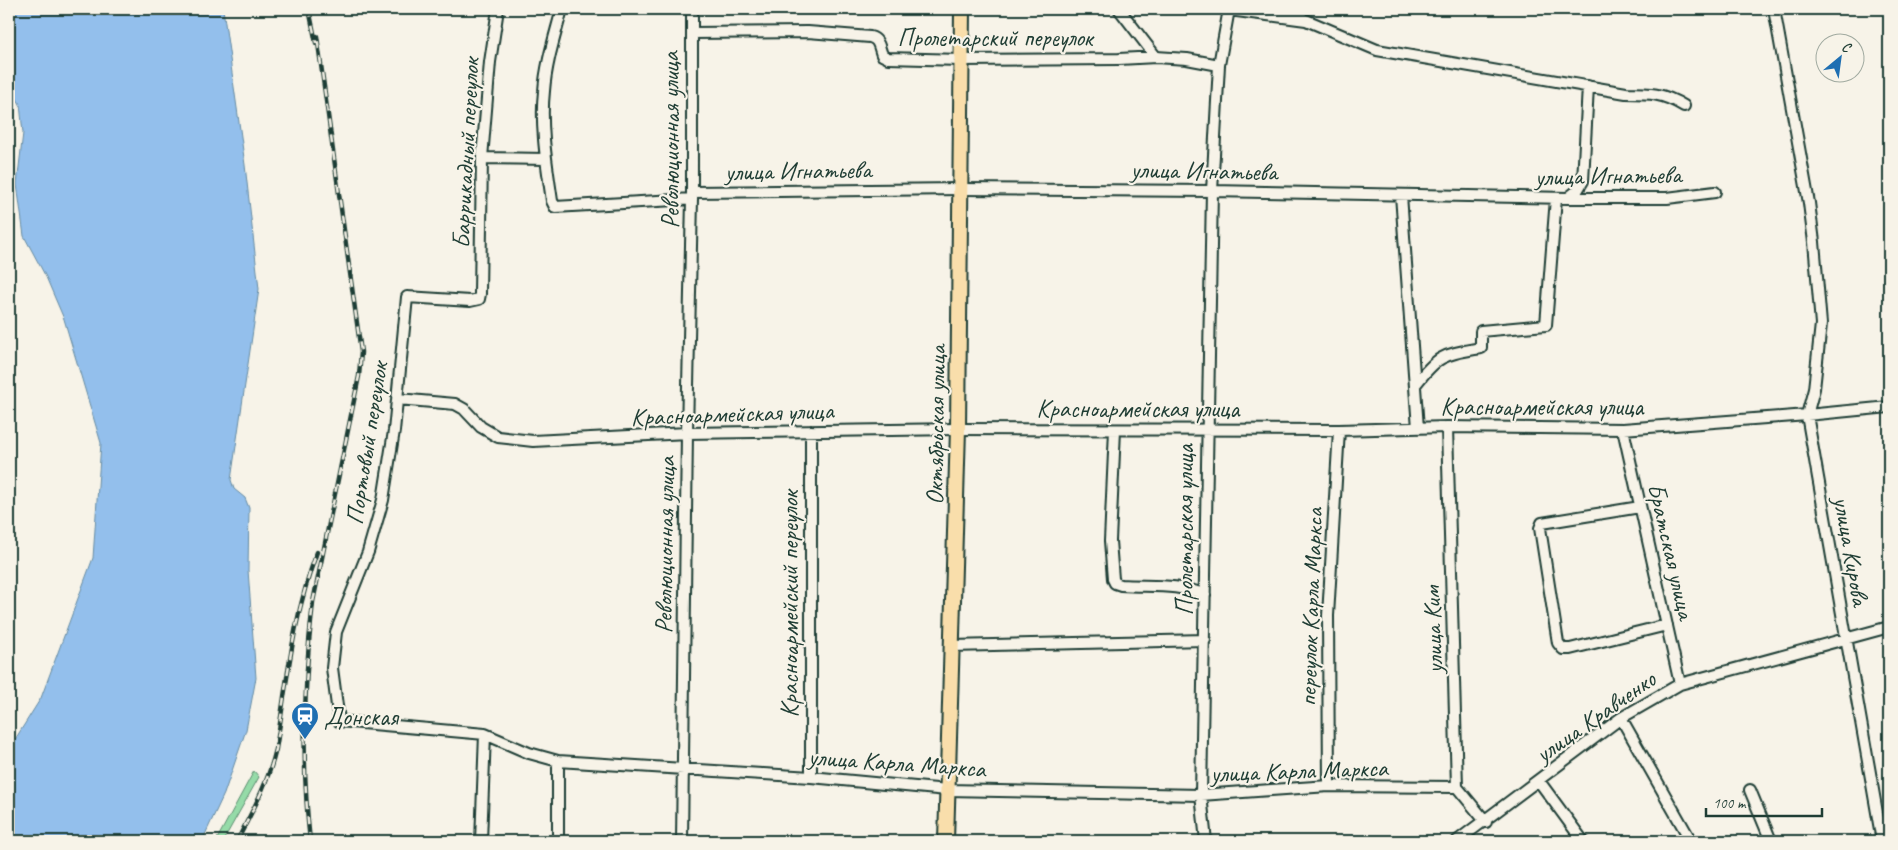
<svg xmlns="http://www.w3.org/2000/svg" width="1898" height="850" font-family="Caveat,sans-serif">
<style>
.green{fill:#95dba8;stroke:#5a8c6e}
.water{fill:#93bfec;stroke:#658ba2}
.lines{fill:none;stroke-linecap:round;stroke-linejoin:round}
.minor-casing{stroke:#1f3d34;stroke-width:14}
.major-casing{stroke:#1f3d34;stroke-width:18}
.minor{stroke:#f7f3e8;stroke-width:10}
.major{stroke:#f9deab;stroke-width:14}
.rail-casing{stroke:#1f3d34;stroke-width:4.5}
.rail{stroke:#f7f3e8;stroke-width:2.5;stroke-dasharray:8;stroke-linecap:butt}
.labels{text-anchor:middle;stroke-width:4.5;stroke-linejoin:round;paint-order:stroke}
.street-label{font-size:25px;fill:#1f3d34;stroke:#f7f3e8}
.poi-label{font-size:25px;fill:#1f3d34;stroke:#f7f3e8;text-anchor:start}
</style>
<rect width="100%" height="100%" fill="#f7f3e8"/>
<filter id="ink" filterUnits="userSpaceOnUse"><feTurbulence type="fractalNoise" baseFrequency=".02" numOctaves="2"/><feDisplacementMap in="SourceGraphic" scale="10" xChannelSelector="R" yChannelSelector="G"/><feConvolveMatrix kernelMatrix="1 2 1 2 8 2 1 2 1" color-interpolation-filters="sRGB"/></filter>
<g filter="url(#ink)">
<path class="green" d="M254 771 259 777 223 841H216Z"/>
<path class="water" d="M9 9H223L245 165 259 289 231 480 234 489 245 498 249 508 248 570 256 678 246 730 224 794 202 841H9V749L41 698 93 558 101 443 64 319 46 277 24 236 17 184 23 133 20 104 9 85Z"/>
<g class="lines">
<g class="minor-casing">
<path id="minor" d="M498 9 490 62 482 158 480 294 479 299 470 301 407 297 394 431 383 500 368 552 336 632 332 668 339 721 485 734 529 753 558 761 811 777 947 790 1201 795 1329 786 1457 787
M562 9C555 36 546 63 544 91 540 126 547 166 552 201L555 207 692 199
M1119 9 1156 57
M1286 9 1301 16
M1774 9 1809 203 1814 242 1821 324 1814 389 1807 415 1882 841
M1229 10 1306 20 1377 50 1626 93C1650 93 1663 93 1684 106
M692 33 808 32 870 37C879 39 879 47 882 55L888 58 961 60 1119 59 1156 57 1187 59 1219 65
M482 158 546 159
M692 192 961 189 1212 191 1568 198H1667L1715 192
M1401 195 1418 428
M1568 198 1577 191 1583 181 1588 86
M1415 385C1439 354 1443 355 1481 348V331L1546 325 1556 198
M398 399 455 404 464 409 481 427 498 437 533 441 687 433 958 429 1339 430 1447 427 1623 429 1807 415 1889 407
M1447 427 1457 787 1486 822
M1623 429 1680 684
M1115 430 1110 541 1113 579 1115 583 1121 585C1150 587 1178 583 1205 595
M811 431V777
M1640 507 1542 523 1540 528 1558 643 1563 649H1570L1667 625
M952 646 1205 640
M1621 718 1691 841
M558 761V841
M1539 781 1583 841
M1329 786 1328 616 1339 430
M1750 790 1771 841
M481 841 485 734
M682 841 687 433 692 199V9
M1206 841 1201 795 1212 191 1219 65 1229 9
M1457 841 1621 718 1680 684 1889 627"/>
</g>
<g class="major-casing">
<path id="major" d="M946 841 958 429 962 9"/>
</g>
<use href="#minor" class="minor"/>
<use href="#major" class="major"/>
<g class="rail-casing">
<path id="rail" d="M309 9 316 43
M237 841C253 810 268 783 276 749 287 682 293 616 317 552
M310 841C301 762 304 681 313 602L359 376 361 352 317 36"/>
</g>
<use href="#rail" class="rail"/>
</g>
</g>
<defs>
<g id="station-pin" transform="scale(1.4375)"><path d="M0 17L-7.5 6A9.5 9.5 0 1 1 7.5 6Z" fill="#1f6fb2" stroke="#f7f3e8"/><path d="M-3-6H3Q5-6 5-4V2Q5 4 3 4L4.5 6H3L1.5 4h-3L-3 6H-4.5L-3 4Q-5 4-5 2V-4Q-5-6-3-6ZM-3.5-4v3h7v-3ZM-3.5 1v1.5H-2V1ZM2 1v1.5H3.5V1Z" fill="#fff"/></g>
</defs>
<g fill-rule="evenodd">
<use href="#station-pin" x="305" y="716"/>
</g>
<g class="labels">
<g class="street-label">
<text x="995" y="46">Пролетарский переулок</text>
<text transform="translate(670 140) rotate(-90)" y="9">Революционная улица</text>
<text transform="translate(465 153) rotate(-87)" y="9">Баррикадный переулок</text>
<text transform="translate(798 170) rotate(-1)" y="9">улица Игнатьева</text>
<text transform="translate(1204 170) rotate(1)" y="9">улица Игнатьева</text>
<text transform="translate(1608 175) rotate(-1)" y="9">улица Игнатьева</text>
<text x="1542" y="415">Красноармейская улица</text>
<text x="1138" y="417">Красноармейская улица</text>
<text transform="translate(732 413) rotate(-2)" y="9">Красноармейская улица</text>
<text transform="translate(935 425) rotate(-89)" y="9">Октябрьская улица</text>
<text transform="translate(366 443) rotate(-81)" y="9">Портовый переулок</text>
<text transform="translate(1184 530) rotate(-90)" y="9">Пролетарская улица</text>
<text transform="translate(664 545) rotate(-89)" y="9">Революционная улица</text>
<text transform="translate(1672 551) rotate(77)" y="9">Братская улица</text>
<text transform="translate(1852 551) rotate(80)" y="9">улица Кирова</text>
<text transform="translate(789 604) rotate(-90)" y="9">Красноармейский переулок</text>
<text transform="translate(1310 607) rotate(-88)" y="9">переулок Карла Маркса</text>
<text transform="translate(1432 630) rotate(-92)" y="9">улица Ким</text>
<text transform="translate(1595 716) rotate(-35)" y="9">улица Кравченко</text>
<text transform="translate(897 762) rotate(4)" y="9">улица Карла Маркса</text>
<text transform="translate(1299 770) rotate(-2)" y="9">улица Карла Маркса</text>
</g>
<g class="poi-label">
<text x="324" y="725">Донская</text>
</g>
</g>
<rect width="1898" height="850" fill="none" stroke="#f7f3e8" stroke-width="30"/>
<rect x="15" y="15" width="1868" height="820" fill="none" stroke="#1f3d34" stroke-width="2" filter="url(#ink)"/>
<g transform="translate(1840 58) rotate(29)"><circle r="24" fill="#f7f3e8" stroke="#a1aaa0"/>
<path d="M0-4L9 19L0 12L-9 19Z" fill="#1f6fb2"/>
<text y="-8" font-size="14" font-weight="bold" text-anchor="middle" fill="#1f3d34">С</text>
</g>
<path d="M1706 808v8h116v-8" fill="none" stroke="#1f3d34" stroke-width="2.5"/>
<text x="1713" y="808" font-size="15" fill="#1f3d34" stroke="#f7f3e8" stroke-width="4" paint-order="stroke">100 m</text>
</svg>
